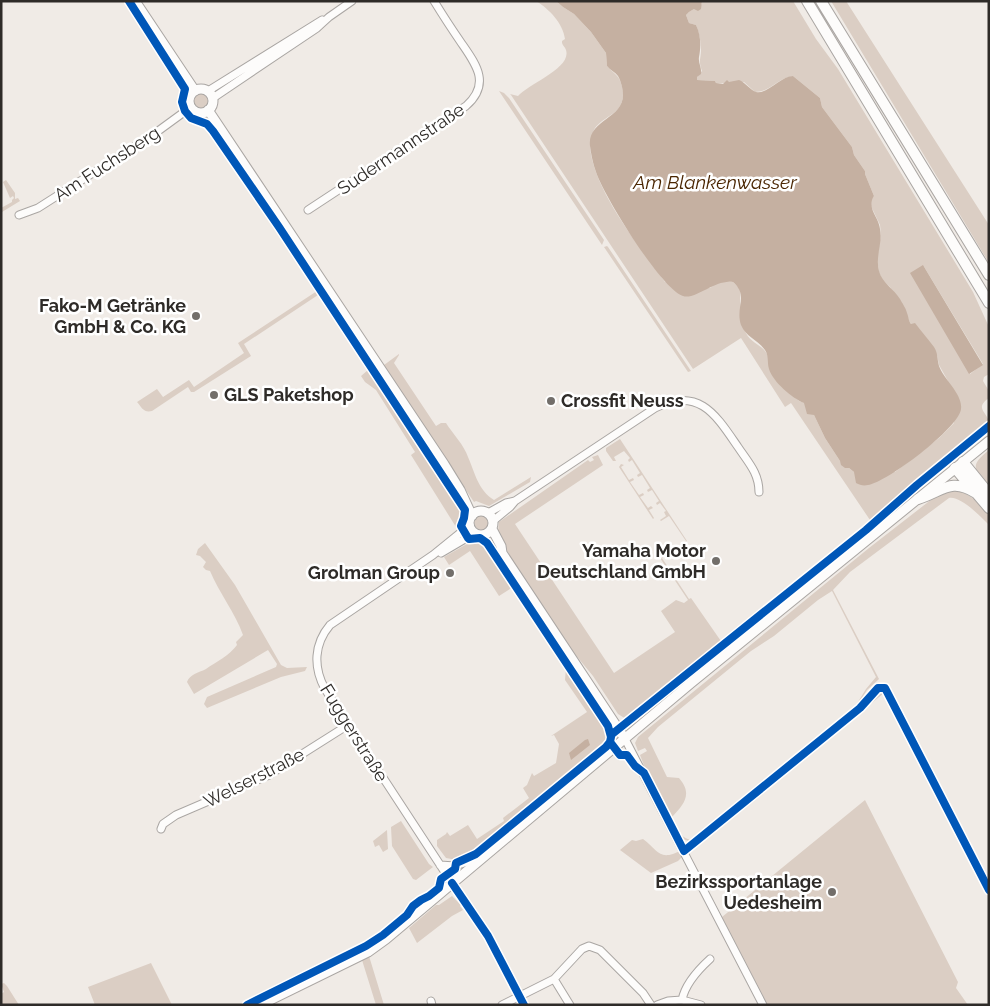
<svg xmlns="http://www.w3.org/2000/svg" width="990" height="1006" font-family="Raleway,sans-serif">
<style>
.green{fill:#dbcec4;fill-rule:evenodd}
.water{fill:#c5b0a1}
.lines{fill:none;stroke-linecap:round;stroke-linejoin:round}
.minor-casing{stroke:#aaa6a3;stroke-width:9}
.major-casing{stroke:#aaa6a3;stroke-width:11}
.highway-casing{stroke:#aaa6a3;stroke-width:12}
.minor{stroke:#fdfcfb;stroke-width:7}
.major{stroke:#fdfcfb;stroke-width:9}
.highway{stroke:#fdfcfb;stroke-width:10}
.cycleway-casing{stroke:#fff;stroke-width:11}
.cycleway{stroke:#0057b8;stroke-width:8}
.poi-dot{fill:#726e6a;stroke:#fff;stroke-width:2}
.labels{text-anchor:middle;stroke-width:5;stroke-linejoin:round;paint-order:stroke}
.street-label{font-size:18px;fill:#2e2b28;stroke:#fff}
.poi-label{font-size:18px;font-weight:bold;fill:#2e2b28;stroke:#fff;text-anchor:end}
.water-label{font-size:19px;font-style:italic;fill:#4a2500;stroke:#fff}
</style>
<rect width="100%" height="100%" fill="#f0ebe6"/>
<path class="green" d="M130 1H131L186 87H184Z
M536 1H556L563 7 574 14 591 32 606 53 607 66C610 70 615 73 618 77 621 81 623 89 623 94 623 114 605 115 595 128 593 131 590 142 590 146 593 190 640 247 665 282L710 288 719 282H733C743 291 740 290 740 302 741 308 743 328 746 333 753 347 771 345 769 367L799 401 805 403 814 415 825 438 840 461 854 472H895L939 438 954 423 948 381 939 365 937 355 908 320 890 287 882 280 879 272 877 259 881 234 880 225 871 206V200L874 196 865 174V171L854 155 852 147 822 107 820 98 793 76C778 78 770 92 755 92L744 82C735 82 725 84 716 83L715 81 697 80V77L702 71C698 60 701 59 701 50 701 42 699 32 696 25L689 23 686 15 689 12 702 4V1H793L816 39 838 69 973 292 989 327V374L984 377 983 381 989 391V398C973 409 989 412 989 424L927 474 872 523 791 403 785 407 741 338 693 369 511 95 510 94 518 96C528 84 572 68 566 50 565 47 563 46 562 43V41L565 39C563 23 549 9 536 1ZM923 265 983 364 970 374Z
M831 1H846L989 225V263Z
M499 91 504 93 509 98 604 240 602 245Z
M192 101a9 9 0 1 1 18 0a9 9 0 1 1-18 0Z
M211 132 261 201 321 293 244 344 251 356 194 392H191L188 387 152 411C144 413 142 408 137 402L157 389 163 397 189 380 194 387 244 353 238 343 317 291Z
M6 180 15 193V199L18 198 20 201 2 212 1 208 12 202V200L14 198 13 196 10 198 3 182Z
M250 183 398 402 466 507 465 508 440 468Z
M607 246 608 247 691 371 688 372 604 247Z
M324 296 434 462 464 510 461 521 456 527 411 455 415 452 376 390 365 382 361 376 368 370 321 298Z
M399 354V355L394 363 436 426 441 423H446C453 434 464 445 468 457 475 473 478 490 494 500L531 477 530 482 489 506 476 501 474 502 384 369V365Z
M620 439 687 541 662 558 689 599 691 598 723 644 626 719 618 714 593 676 574 653 498 538 500 536 498 531 499 522 588 460 590 462 594 460 592 457 598 455 603 465 515 524 614 673 675 632 661 611 676 600 684 603 688 600 660 558 686 541 669 516 661 521 660 520 666 516 664 512 666 511 660 503 657 505 656 503 659 501 652 490 648 492 647 490 650 488 642 475 638 477 637 475 640 473 632 460 629 462 628 460 630 458 624 451 614 457 616 461H613L606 451V448Z
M989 450V488C975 469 968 467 989 450Z
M621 464 624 465 621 467 629 480 633 478 634 480 630 482 639 495 643 493 644 495 640 497 648 508 651 506 653 508 649 510 654 518 653 519 619 467Z
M953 488C968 494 979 501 989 514V525C980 516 961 496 949 498L850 572 833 590 879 679 867 690 854 711 692 842 679 838 647 773 640 755 647 751 645 748 638 751 635 743 638 737 869 548 941 492ZM832 591 876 677 866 689 853 710 800 754 795 756 694 840C680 840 676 827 672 817 684 804 693 794 679 778L667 777 648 738 658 727 751 651 774 636 818 600Z
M474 522a8 8 0 1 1 16 0a8 8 0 1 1-16 0Z
M474 540 484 542 491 550 606 725 610 733 609 739 607 744 598 753 477 852 457 860 446 858 437 846V840L446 834 447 832 450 836 468 825 477 839 504 821 503 818 529 798 523 788 527 785 532 773 534 776 556 763 559 744 554 735 551 736 587 712 565 680 566 668 513 587 499 596 470 551 449 565 444 557Z
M205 543 235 585 281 665 287 668 307 667 305 671 281 677 207 708 204 704 207 697 276 667 277 664 268 650 194 694 187 682C190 674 198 673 206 669 216 662 230 655 237 645L236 642 243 635C235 612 219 593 210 571L206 570 203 567 206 562 200 556 196 555 198 549Z
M489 544 598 706 608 723 612 734 597 706Z
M819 569 818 572C757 621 697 671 634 718L630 719 662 694 692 672Z
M882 692 884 693 688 852 722 917 865 800 958 982 956 988 968 1005H765L686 852Z
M401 821 429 864 433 867 416 880 413 879 392 846 391 827Z
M387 830 388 849 383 852 379 845 375 847 373 841Z
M643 839C659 851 659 862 682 850V857L678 861 651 873 620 850 632 840 636 841Z
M452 896 461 905 460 906 463 910 452 916 417 943 409 928 436 905H439Z
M369 956 384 1005H376L362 960Z
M151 963 172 1005H95L88 987Z
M4 983 7 986 19 1005H1V994L4 992 1 984Z"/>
<path class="water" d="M556 1H702L701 9 698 11 694 9 689 12 686 15 689 23 696 25C701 35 701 47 699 57 698 63 702 68 701 74L697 77V80L715 81 716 83 723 84 727 80 729 82 739 80C745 82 750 90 756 92 767 95 781 76 793 76L820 98 822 107 852 147 854 155 865 171V174L874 196C866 208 879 217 880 229 883 243 875 256 879 271 882 283 894 289 900 299 902 303 906 308 907 313 909 318 908 320 911 324L915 323C921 331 928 339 934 347 938 353 937 359 939 366 944 380 963 394 961 409 959 428 886 483 868 485 863 486 860 485 856 483L854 472 849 468H845L841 465 840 461 825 438 814 415 807 414 804 403C792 398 773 382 769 369 767 362 769 356 765 350 758 340 746 337 741 325 735 307 749 296 733 282 715 279 696 300 683 296 661 289 604 196 596 172 593 164 591 154 590 146 587 120 623 119 623 95 623 89 621 81 618 76 615 72 610 70 607 66L606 53 591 32 574 14 563 7Z
M923 265 983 365 969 374 910 273Z
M588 739 590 745 571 760 569 753 585 740Z"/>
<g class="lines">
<g class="minor-casing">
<path id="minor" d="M208 91 322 20
M213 98 317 28 329 17 352 1
M308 210 466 106C492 83 475 63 460 41 451 28 442 14 434 1
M19 215 38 208 154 134 191 107
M488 513 506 503 515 501 655 408C699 386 716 415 738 447 748 462 759 473 759 492
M493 521 510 507 515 501
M470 525 433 555 330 625C314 644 313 667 325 689L452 883 488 936 524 1005
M441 553 475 533
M625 739 763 1005
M161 829 163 824 176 815 269 775 348 725
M440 865 455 866 480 858
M554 979 570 1005
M682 1000 701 1005
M431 1001 432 1005
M502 1005 554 979 582 949 589 946 600 950 643 993 651 1005
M657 1005 668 1001 682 1000C685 984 698 970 710 959"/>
</g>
<g class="major-casing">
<path id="major" d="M135 1 195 91
M189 101a12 12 0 1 1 24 0a12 12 0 1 1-24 0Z
M208 110 444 464 460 490 472 516
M469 523a12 12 0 1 1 24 0a12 12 0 1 1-24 0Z
M492 529 501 546 502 553 625 739
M260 1005 368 952 386 939 691 683 989 441"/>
</g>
<g class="highway-casing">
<path id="highway" d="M807 1 989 303
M821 1 989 275
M963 462 989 494
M955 468 989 508
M918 499C943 491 951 477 976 493"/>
</g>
<use href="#minor" class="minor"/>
<use href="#major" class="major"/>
<use href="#highway" class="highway"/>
<g class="cycleway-casing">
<path id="cycleway" d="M129 1 185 89 182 102 185 111 191 118 207 124 213 131 279 227 465 510 464 518 461 526 468 538 469 539 480 538 487 543 608 726 611 737 610 742 606 747 476 854 456 863 455 869 441 879 439 888 429 896 421 900 413 906 407 915 383 935 366 946 247 1005
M611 735 866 530 917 485 989 426
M610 742 620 755H627L635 766 644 773 684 851 860 708 878 688H885L989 890
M452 883 488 936 524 1005"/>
</g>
<use href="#cycleway" class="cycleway"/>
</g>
<g class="poi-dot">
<circle cx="196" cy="316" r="5"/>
<circle cx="214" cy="395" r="5"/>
<circle cx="551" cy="401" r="5"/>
<circle cx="716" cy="561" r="5"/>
<circle cx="450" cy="573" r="5"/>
<circle cx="832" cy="892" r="5"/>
</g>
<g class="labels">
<g class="street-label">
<text transform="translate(401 149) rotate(-34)" y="6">Sudermannstraße</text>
<text transform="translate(107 164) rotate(-33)" y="6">Am Fuchsberg</text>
<text transform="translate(354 733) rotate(58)" y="6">Fuggerstraße</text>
<text transform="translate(254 778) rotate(-27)" y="6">Welserstraße</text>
</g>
<g class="poi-label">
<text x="186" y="312">Fako-M Getränke<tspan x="186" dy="21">GmbH &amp; Co. KG</tspan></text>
<text x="224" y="401" text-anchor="start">GLS Paketshop</text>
<text x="561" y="407" text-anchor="start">Crossfit Neuss</text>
<text x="706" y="557">Yamaha Motor<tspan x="706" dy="21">Deutschland GmbH</tspan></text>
<text x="440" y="579">Grolman Group</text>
<text x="822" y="888">Bezirkssportanlage<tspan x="822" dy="21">Uedesheim</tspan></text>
</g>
<g class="water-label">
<text x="715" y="189">Am Blankenwasser</text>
</g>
</g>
<rect width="990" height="1006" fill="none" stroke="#2e2b28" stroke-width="5"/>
</svg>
